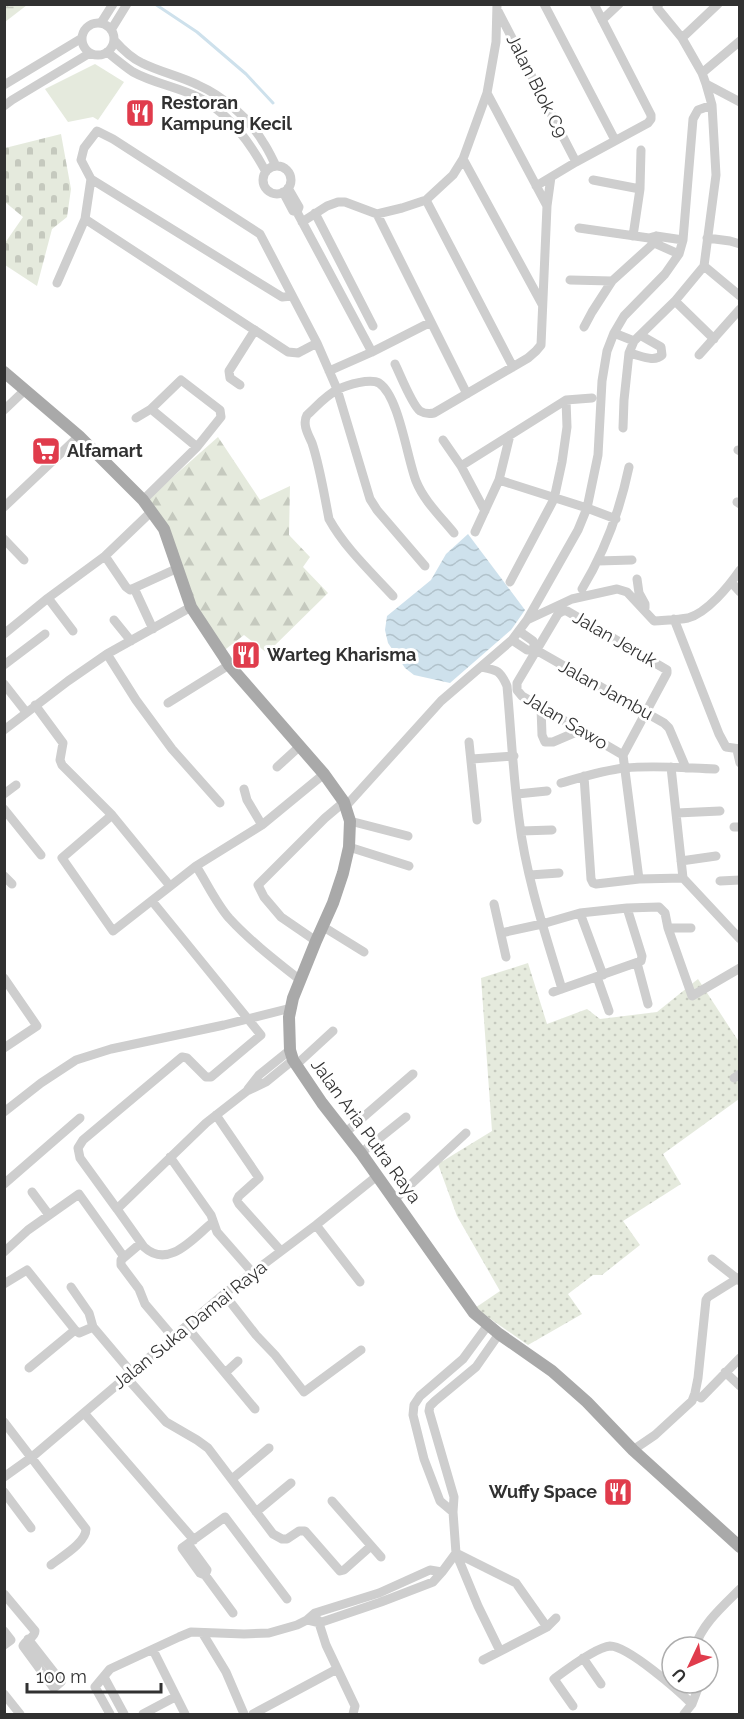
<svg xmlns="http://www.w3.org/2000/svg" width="744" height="1719" font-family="Raleway,sans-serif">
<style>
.grass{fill:url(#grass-dots)}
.forest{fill:url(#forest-firs)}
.wetland{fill:url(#wetland-marsh)}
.cemetery{fill:url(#cemetery-stones)}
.park{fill:#e5eadd}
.water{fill:url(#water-waves)}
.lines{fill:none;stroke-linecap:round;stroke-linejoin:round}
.stream{stroke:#cee1ec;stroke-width:3}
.minor{stroke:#cecece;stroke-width:9}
.major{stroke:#a9a9a9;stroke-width:12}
.labels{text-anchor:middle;stroke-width:6;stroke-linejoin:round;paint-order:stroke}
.street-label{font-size:18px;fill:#313131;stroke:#fff}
.poi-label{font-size:18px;font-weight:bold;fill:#313131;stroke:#fff;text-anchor:start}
</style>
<defs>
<pattern id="grass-dots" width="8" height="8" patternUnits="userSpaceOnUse" patternTransform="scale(1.5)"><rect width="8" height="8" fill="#e5eadd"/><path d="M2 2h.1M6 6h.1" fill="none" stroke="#c5c9be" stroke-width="1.8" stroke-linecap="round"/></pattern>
<pattern id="forest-firs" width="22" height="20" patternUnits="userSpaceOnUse" patternTransform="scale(1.5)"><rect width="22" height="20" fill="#e5eadd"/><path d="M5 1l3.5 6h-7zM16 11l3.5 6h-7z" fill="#c5c9be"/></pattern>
<pattern id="wetland-marsh" width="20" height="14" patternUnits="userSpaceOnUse" patternTransform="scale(1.5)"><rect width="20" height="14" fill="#e5eadd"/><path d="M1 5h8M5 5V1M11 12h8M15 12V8" fill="none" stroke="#c5c9be"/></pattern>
<pattern id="cemetery-stones" width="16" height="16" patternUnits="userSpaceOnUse" patternTransform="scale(1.5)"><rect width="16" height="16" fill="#e5eadd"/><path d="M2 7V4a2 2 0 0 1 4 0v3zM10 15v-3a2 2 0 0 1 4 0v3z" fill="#c5c9be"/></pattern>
<pattern id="water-waves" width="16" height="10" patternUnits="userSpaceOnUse" patternTransform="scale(1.5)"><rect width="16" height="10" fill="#cee1ec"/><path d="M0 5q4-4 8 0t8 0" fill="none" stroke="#b1c2cb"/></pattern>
</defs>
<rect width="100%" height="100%" fill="#fff"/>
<path class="grass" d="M528 963 547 1024 587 1009 600 1019 657 1012 698 979 739 1042V1099L663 1154 681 1184 623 1221 640 1245 602 1275H593L568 1294 582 1314 528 1345 475 1308 500 1291 457 1216 438 1164 492 1131 481 978Z"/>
<path class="forest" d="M218 437 260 500 290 486 289 535 310 557 303 567 328 593 267 653 244 635 222 652 200 618 148 499Z"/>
<path class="wetland" d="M5 4H27V5L5 22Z"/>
<path class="cemetery" d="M61 134 71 189 67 217 52 229 37 286 5 265V243L23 217 5 202V148Z"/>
<path class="park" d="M95 64 124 82 98 120 93 117 68 122 45 89Z"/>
<path class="water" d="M468 534 525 610 511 630 450 683 414 675 405 668 388 643 385 630 387 616 431 580 446 554Z"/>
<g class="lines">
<path class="stream" d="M155 4 197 32 246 74 273 103"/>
<path class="minor" d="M544 4 615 140
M498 11 576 162
M602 20 619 4
M82 39a16 16 0 1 1 32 0a16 16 0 1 1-32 0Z
M101 23 113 4
M111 30 127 4
M682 38 718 4
M114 40C122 49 131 58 142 63 160 72 180 76 198 85 223 96 249 118 263 142 268 149 272 158 276 166
M107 52C116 59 124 66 133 72 153 83 177 87 198 97 229 113 250 142 266 172
M702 73 740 41
M706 84 740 102
M4 85 82 38
M4 106 12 100 90 53
M463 159 542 304
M263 180a14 14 0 1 1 28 0a14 14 0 1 1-28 0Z
M91 179 282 297 292 296
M593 180 640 189
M536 186 576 162 648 123 651 119V115L594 4
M283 192 293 211 297 212 299 207 288 188
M426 200 513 367
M547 206 551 177
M297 212 372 352
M315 213 373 326
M377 214 467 394
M85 219 288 352 298 353 317 343
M302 222 327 206 338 202H345L377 214 402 208 426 200 453 175 463 159 487 93 496 42 497 4
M579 228 649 238 656 236 683 240
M633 236 640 189 641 150
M707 238 730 241 740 244
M650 239 654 243 679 254
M704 266 740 296
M570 280 612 281
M57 283 85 219 91 179 81 160 84 148 97 131 113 139 260 234 317 343 337 389 370 499 377 510 425 566
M675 301 714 339
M584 327 592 312 612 281 654 243 656 236
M614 333 634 341
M629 353C640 355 654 363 662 355L661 347 640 335
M699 355 740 309
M395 364C400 374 412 405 420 411 425 414 429 414 434 413L528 358 536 351 541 345 547 206 487 93
M329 371 372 352 431 322
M240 385 230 378 229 371 255 330
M151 409 197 447
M4 410 25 390
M136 418 151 409 181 380 220 410 221 417 197 447 143 500
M623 428 624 400 629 353 634 341 675 301 704 266 716 175 712 105 706 84 702 73 682 38 659 10 657 7 659 4
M443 440 461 466 485 511
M738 450 740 451
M461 466 566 400 592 398
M499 480 587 508 616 519
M737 502 740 504
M4 507 79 436
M475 532 499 480 510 435
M4 539 24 560
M105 556 126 587 130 590 134 588
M598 561 632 560
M637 579 639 593 645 604V608
M510 582 554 499 562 462 567 427 566 400
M731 582 740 592
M134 588 178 568
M134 588 153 629
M582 589C605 551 620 510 629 467
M393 596C371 572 345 548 329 519 324 494 320 467 312 443 308 434 302 424 307 415 316 407 327 394 339 389 347 385 370 378 379 383 399 396 407 458 416 481 424 501 441 517 454 533
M48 598 73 631
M674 619 719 734 726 747 740 749
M114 620 131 641
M527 620 572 599 617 589 627 592 654 621C665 620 677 620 688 618 707 613 729 586 740 570
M519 631 533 641 536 650
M4 634 48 598 105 556 152 511
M512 640 527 650H536L664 723 669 728 686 768
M107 654 136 700 172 749 220 803
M4 665 45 634
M481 667C497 670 500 670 507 686 511 730 513 775 519 819 526 877 545 933 562 989
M4 684 26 712
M168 703 229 665
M35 705 63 743 60 760 62 765 112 815 170 886
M541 707 542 735 545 742H553L581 730
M4 730 68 681 107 654 191 607
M469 742 477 820
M737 750 740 763
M623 755 522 696 517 690V683L558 614 563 611H567L667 670V673L623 755 639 879
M472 759 514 756
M277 767 300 746
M671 767 683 878 740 939
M584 776 591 879 593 883 596 884 639 879 683 878
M561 783C582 777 604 770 625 768 655 765 685 768 715 769
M244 789 247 800 262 825
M4 794 16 785
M517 794 547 791
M346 806 441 701 512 640 527 620 578 530 587 508 598 455 602 381 607 351 614 333 624 316 665 274 679 254 683 240 693 119 698 110 712 105
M4 809 41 855
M677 813 720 811
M112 815 62 858 113 931 196 866 262 825 324 774
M350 821 408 836
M734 827H740
M521 831 552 830
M349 847 409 866
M681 861 716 856
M196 866C207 883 216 903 229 918 250 941 276 961 300 980
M530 875 559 873
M4 876 12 884
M720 881 740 880
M494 904 506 957
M580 913 603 975
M322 926 364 952
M668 928H691
M501 933 542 924 580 913 627 908 659 907 665 913 668 928 692 996 740 968
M316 941 281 917 264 897 258 885 325 818 344 802
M637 963 648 1004
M597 977 609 1011
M4 978 37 1026 4 1048
M553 992 641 961 642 956 627 908
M296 1065 333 1031
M734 1078 740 1074
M248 1089 259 1075 290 1050
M4 1112 41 1083 76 1060 111 1049 224 1025 291 1008
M216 1115 259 1178 239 1196 237 1200 239 1204 281 1251
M346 1132 413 1074
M361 1153 406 1117
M170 1157 211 1215 217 1232 252 1272
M4 1184 80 1118
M32 1192 49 1215
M394 1200 466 1133
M117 1209 80 1158 78 1148 83 1140 182 1057 187 1058 206 1077H211L261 1035 152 901
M213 1222C194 1237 169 1270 144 1247L117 1209 206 1123 247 1091 266 1082 293 1060
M316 1225 360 1282
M141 1243 121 1260V1265L139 1289 145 1304 173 1337
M4 1252 28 1230 79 1194 124 1257
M712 1259 740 1281
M4 1284 27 1270 75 1330 79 1333 93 1327
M71 1287 89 1313 93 1327 131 1372
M224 1294 256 1335 275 1355 304 1392 361 1350
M186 1326 255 1409
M499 1334 476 1367 435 1401 430 1406 429 1411 454 1497 453 1512 456 1553 478 1606 500 1651
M29 1368 75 1330
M725 1372 740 1386
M225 1373 238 1361
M126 1377 166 1422 197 1440 208 1448 273 1534 282 1539H287L299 1531H305L340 1571 344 1570 371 1546
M701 1398 740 1358
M84 1413 194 1540
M4 1422 86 1529C86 1543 61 1557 51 1565
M633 1450 655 1435 692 1401 695 1393 698 1378 706 1300 708 1297 740 1277
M4 1477 32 1457 224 1294 316 1225 377 1176
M232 1479 269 1448
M4 1492 31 1528
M332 1501 381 1557
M256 1512 291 1483
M453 1512 440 1501 424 1459 413 1415 414 1405 420 1396 463 1359 488 1325
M188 1544 207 1570 205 1575
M456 1553 516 1583 547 1627
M4 1594 35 1631C35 1638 25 1640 23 1646L53 1687H55L61 1682 60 1680 28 1639
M233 1613 205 1575 200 1573 182 1548 225 1517 287 1599
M307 1620 319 1623 381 1602 433 1582 442 1572 456 1553
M318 1620 326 1645 355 1706 353 1714
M4 1631 11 1640 4 1645
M203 1634 226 1672 244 1714
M695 1647C702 1624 723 1606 740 1589
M153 1650 185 1714
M583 1658 601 1684
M483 1660 547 1627 556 1618
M104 1677 124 1714
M4 1694 20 1714
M573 1706 554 1679C566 1670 596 1647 610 1646 628 1646 679 1691 692 1704
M110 1714 95 1687 110 1669 179 1637 191 1632 244 1634 269 1633 297 1625 307 1620 315 1613 379 1593 430 1570 442 1572
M143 1714 175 1697
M253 1714 337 1669
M684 1714 692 1704 700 1683"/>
<path class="major" d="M4 372 79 436 143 500 164 529 191 607 224 657 229 665 324 774 344 802 350 821 349 847 343 873 333 903 316 941 293 998 289 1017 290 1050 293 1060 322 1103 361 1153 474 1313 499 1334 552 1371 587 1402 633 1450 740 1547"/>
</g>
<defs>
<g id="restaurant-square" transform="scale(1.5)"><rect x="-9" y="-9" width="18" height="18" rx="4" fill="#e03c4c" stroke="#fff"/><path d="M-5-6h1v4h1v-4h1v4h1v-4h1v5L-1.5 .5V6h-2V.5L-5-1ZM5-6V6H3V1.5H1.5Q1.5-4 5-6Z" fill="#fff"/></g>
<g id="supermarket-square" transform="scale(1.5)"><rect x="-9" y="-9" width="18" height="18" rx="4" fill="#e03c4c" stroke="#fff"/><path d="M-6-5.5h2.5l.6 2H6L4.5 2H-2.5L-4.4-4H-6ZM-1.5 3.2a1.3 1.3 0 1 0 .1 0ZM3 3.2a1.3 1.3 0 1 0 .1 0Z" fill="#fff"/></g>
</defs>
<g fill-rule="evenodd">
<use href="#restaurant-square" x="140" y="113"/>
<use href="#supermarket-square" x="46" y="451"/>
<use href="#restaurant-square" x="246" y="655"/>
<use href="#restaurant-square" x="618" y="1492"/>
</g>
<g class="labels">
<g class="street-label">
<text transform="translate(537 86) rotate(63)" y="6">Jalan Blok C9</text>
<text transform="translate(615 639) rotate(30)" y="6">Jalan Jeruk</text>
<text transform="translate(606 690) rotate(29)" y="6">Jalan Jambu</text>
<text transform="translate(566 721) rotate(31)" y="6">Jalan Sawo</text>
<text transform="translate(366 1131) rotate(54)" y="6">Jalan Aria Putra Raya</text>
<text transform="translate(190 1325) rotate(-39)" y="6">Jalan Suka Damai Raya</text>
</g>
<g class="poi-label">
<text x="161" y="109">Restoran<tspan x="161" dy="21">Kampung Kecil</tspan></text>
<text x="67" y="457">Alfamart</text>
<text x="267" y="661">Warteg Kharisma</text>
<text x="597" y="1498" text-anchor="end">Wuffy Space</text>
</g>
</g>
<rect width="744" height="1719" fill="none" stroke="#313131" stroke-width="12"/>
<g transform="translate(690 1665) rotate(226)"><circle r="28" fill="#ffffff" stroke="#adadad" stroke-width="1.5"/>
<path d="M0-4.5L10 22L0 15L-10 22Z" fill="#e03c4c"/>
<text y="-9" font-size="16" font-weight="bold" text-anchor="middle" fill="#313131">U</text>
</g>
<path d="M27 1683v9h134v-9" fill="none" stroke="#313131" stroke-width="3"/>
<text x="36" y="1683" font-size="18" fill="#313131" stroke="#ffffff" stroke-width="4.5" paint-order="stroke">100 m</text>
</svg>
